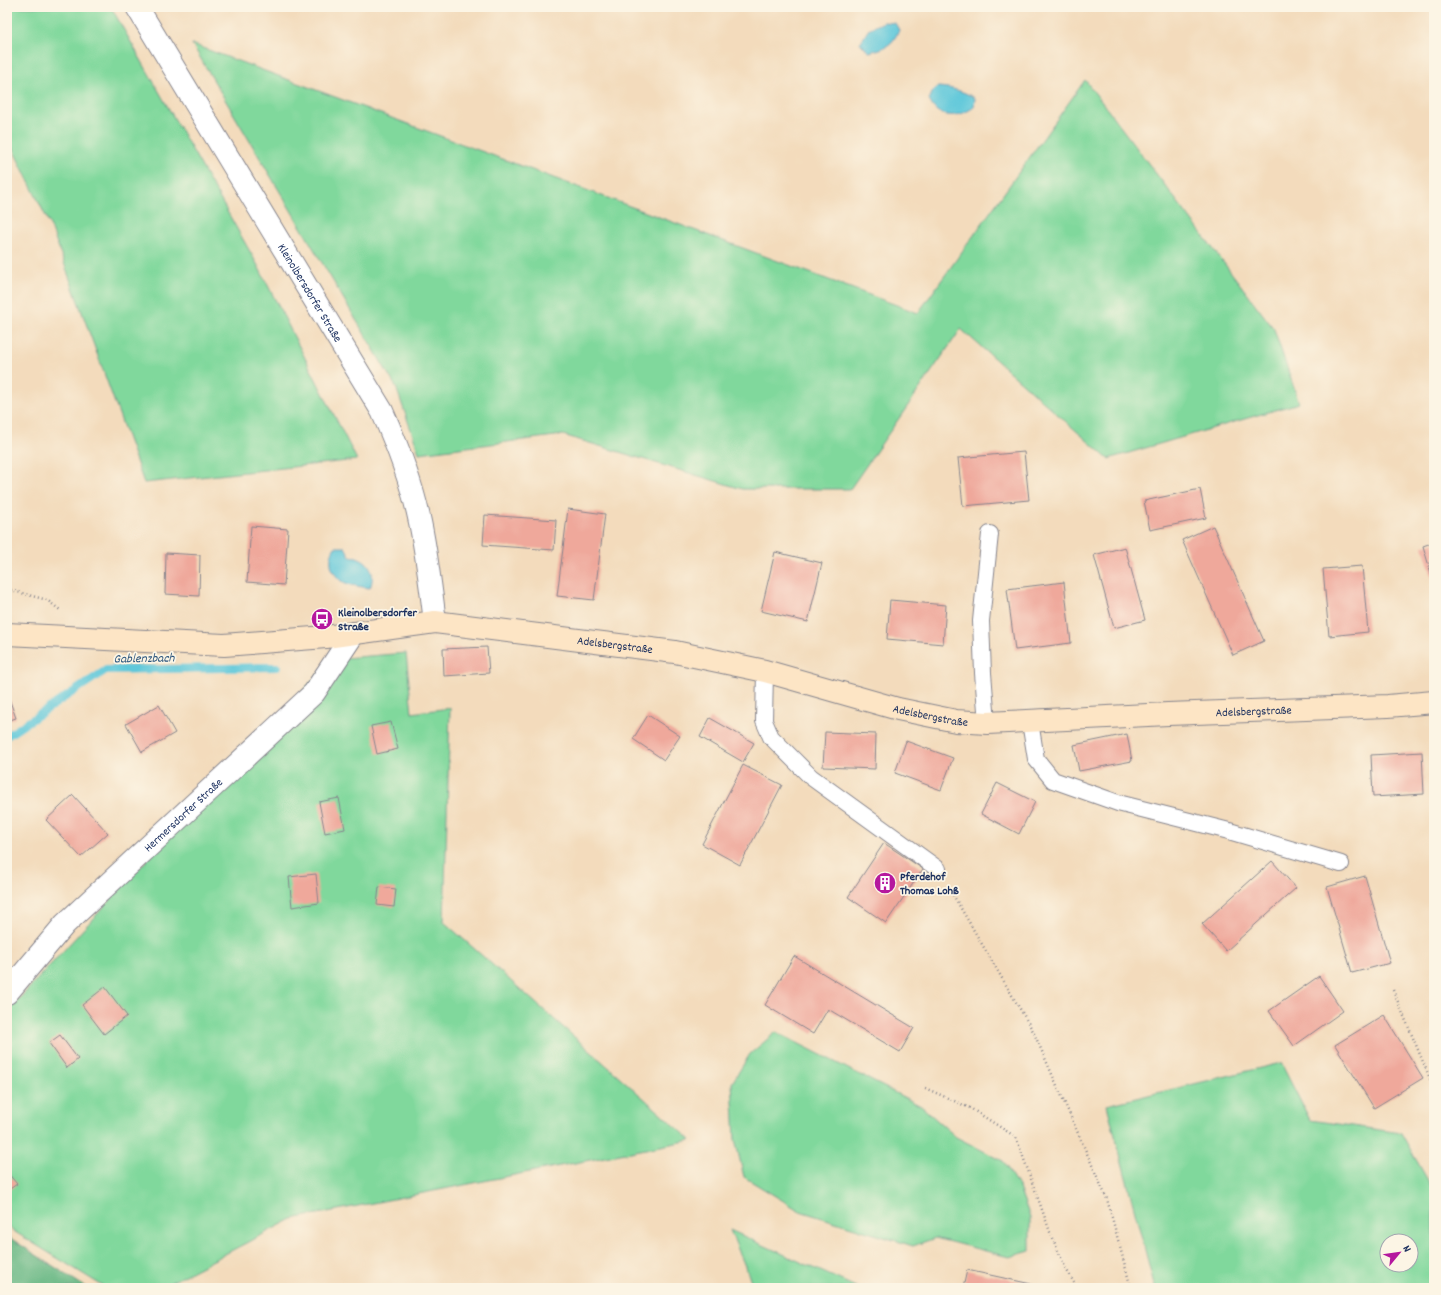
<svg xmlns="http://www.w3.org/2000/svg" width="1441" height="1295" font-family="Dekko,sans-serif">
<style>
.green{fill:#80d89c;stroke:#4e847d;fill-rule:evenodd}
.forest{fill:#68b884;stroke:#427471}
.water{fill:#5ec8da;stroke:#3c7c9c}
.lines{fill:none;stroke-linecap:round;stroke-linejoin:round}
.stream{stroke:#5ec8da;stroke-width:8}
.building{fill:#efa89b}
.lane-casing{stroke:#87858d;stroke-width:18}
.street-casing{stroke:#87858d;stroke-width:24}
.secondary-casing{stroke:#87858d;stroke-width:24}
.path{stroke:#87858d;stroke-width:2.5;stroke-dasharray:1 3;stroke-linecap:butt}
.lane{stroke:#fff;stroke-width:16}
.street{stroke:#fff;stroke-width:22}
.secondary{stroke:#fde5c5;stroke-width:22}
.labels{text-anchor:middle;stroke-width:3.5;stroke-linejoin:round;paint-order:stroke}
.street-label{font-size:12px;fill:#1b2f5e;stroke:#fcf5e5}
.poi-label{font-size:12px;font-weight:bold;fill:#1b2f5e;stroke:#fcf5e5;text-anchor:start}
.water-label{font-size:13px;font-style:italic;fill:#2c557d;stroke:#fcf5e5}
</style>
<rect width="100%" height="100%" fill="#fcf5e5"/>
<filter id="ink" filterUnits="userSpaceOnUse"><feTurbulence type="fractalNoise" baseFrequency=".025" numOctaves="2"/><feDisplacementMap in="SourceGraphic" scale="8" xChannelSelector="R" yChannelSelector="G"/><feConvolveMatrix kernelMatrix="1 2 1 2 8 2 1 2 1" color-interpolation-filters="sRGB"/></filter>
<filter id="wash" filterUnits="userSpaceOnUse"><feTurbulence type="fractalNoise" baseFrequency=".012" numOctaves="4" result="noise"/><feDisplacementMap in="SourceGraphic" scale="16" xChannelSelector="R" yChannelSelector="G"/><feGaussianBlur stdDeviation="0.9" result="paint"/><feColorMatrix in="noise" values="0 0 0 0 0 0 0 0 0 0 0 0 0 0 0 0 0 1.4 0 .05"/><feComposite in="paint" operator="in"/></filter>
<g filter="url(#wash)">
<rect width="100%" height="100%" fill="#f3dbbc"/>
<path class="green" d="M7 7H111L257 264 357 460 144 483 51 227 7 137Z
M192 44 918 313 1085 80 1274 329 1299 403 1108 459 961 329 850 489H742L563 435 419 453 396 387Z
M406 653 412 713 450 708 444 922 691 1140 292 1219 160 1288H106L7 1227V1012L332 659Z
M776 1032 921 1106 956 1137 1003 1161 1019 1188 1030 1217V1251L1009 1257 935 1238 913 1246 800 1211 744 1177 735 1139 732 1083 750 1054Z
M1281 1063 1310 1120 1401 1133 1434 1191V1288H1155L1107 1105ZM1387 1241H1411V1265H1387Z
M730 1230 858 1288H754Z"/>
<path class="forest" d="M7 1236 87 1288H7Z"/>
<path class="water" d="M884 22 895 23 899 30C892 46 885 48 869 52L860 43 869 29Z
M938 87C952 88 963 91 975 98L974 107C963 115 949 119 937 111 934 109 931 104 929 100L933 91Z
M335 547H345L350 556C353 557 356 556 359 558 372 563 375 576 370 588 363 587 355 586 348 584 332 578 326 561 335 547Z"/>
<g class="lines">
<path class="stream" d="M7 736 106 670 277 667"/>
</g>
<g id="blocks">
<path class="building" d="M1024 452 1029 500 963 506 958 458Z
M1200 489 1206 518 1150 530 1144 501Z
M568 509 605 514 594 600 557 596Z
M485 515 556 520 554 550 483 545Z
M251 526 288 529 284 585 247 582Z
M1213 526 1264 641 1233 655 1182 540Z
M1434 542V583L1423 546Z
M1125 547 1145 620 1114 628 1094 555Z
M775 552 822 563 808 622 761 611Z
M166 553 200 555 199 596 165 594Z
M1362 566 1368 632 1329 636 1323 569Z
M1064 582 1071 643 1015 650 1007 589Z
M890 600 946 605 943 644 887 639Z
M487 647 489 673 444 676 443 649Z
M7 693 16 718 7 721Z
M159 705 175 733 142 752 126 724Z
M648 715 680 736 664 760 633 739Z
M710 718 754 743 743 762 700 737Z
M391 722 398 749 377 754 371 726Z
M825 732 876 734 875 769 823 767Z
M1127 734 1132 761 1079 771 1074 745Z
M906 741 953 758 941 790 895 773Z
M1422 752 1424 794 1373 797 1371 755Z
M743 765 782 785 740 865 702 844Z
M997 783 1035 802 1019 834 981 814Z
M73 795 108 833 81 857 46 820Z
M339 798 345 829 325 833 319 802Z
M884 843 923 869 886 923 848 897Z
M1272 861 1296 888 1226 951 1202 924Z
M316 874 319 903 292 907 289 877Z
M1365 876 1390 963 1352 973 1327 887Z
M379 887 396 889 394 907 377 905Z
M794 956 914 1028 900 1052 828 1009 813 1034 765 1005Z
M1319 976 1343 1011 1294 1046 1269 1011Z
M105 987 127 1016 104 1034 82 1005Z
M1384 1015 1423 1078 1374 1108 1335 1045Z
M60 1035 78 1059 67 1068 49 1043Z
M7 1172 17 1184 7 1191Z
M967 1270 1045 1287V1288H963Z"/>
</g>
</g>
<g filter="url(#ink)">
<use href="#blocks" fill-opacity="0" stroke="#87858d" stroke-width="1"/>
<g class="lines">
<g class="lane-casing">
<path id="lane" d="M765 671 764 721 771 737 811 777 938 869
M1030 722 1036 759 1053 780 1118 803 1229 831 1341 864
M987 723 983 673 981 621 990 534"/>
</g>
<g class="street-casing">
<g id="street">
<path id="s1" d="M137 7 382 411C398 447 412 483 420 522 427 555 431 589 435 622"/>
<path id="s2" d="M7 993 65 924 314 693 354 633"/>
</g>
</g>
<g class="secondary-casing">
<g id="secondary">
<path id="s3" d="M7 634 224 645 326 637 435 622 675 652 765 671 898 709 956 721 987 723 1168 714 1388 706 1434 702"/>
</g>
</g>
<path class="path" d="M7 589 47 600 60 610
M949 888 1033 1031 1107 1199 1131 1288
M1393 990 1434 1088
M925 1088 970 1108 1016 1137 1050 1232 1065 1267 1077 1288"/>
<use href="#lane" class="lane"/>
<use href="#street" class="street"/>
<use href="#secondary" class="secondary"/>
</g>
</g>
<defs>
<g id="bus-disc" transform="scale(1.15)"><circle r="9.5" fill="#b5179e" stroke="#fcf5e5"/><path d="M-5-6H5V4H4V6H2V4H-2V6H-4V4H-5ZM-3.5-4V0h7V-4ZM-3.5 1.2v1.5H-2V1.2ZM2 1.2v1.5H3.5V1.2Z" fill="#fff"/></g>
<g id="building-disc" transform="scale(1.15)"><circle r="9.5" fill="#b5179e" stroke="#fcf5e5"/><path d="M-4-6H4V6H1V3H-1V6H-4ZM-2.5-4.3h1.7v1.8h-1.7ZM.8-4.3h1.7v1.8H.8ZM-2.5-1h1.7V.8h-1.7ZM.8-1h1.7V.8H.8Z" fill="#fff"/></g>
</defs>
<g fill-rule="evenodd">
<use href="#bus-disc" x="322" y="619"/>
<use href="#building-disc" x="885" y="883"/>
</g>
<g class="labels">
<g class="street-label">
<text dy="4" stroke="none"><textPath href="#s1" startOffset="334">Kleinolbersdorfer Straße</textPath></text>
<text dy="4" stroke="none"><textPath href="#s3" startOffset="611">Adelsbergstraße</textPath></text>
<text dy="4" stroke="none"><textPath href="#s3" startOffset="1259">Adelsbergstraße</textPath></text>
<text dy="4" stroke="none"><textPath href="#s3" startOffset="935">Adelsbergstraße</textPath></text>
<text dy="4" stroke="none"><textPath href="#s2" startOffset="251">Hermersdorfer Straße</textPath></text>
</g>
<g class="poi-label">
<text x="338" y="616">Kleinolbersdorfer<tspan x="338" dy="14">Straße</tspan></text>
<text x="900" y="880">Pferdehof<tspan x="900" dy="14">Thomas Lohß</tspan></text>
</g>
<g class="water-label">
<text transform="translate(144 657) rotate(-1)" y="5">Gablenzbach</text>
</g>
</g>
<rect width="1441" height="1295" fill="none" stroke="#fcf5e5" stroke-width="24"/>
<g transform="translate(1399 1253) rotate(61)"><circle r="19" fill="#fcf5e5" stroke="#a2a6af"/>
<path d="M0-3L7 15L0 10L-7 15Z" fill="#b5179e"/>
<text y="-6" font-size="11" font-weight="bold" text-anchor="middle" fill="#1b2f5e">N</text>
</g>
</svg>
